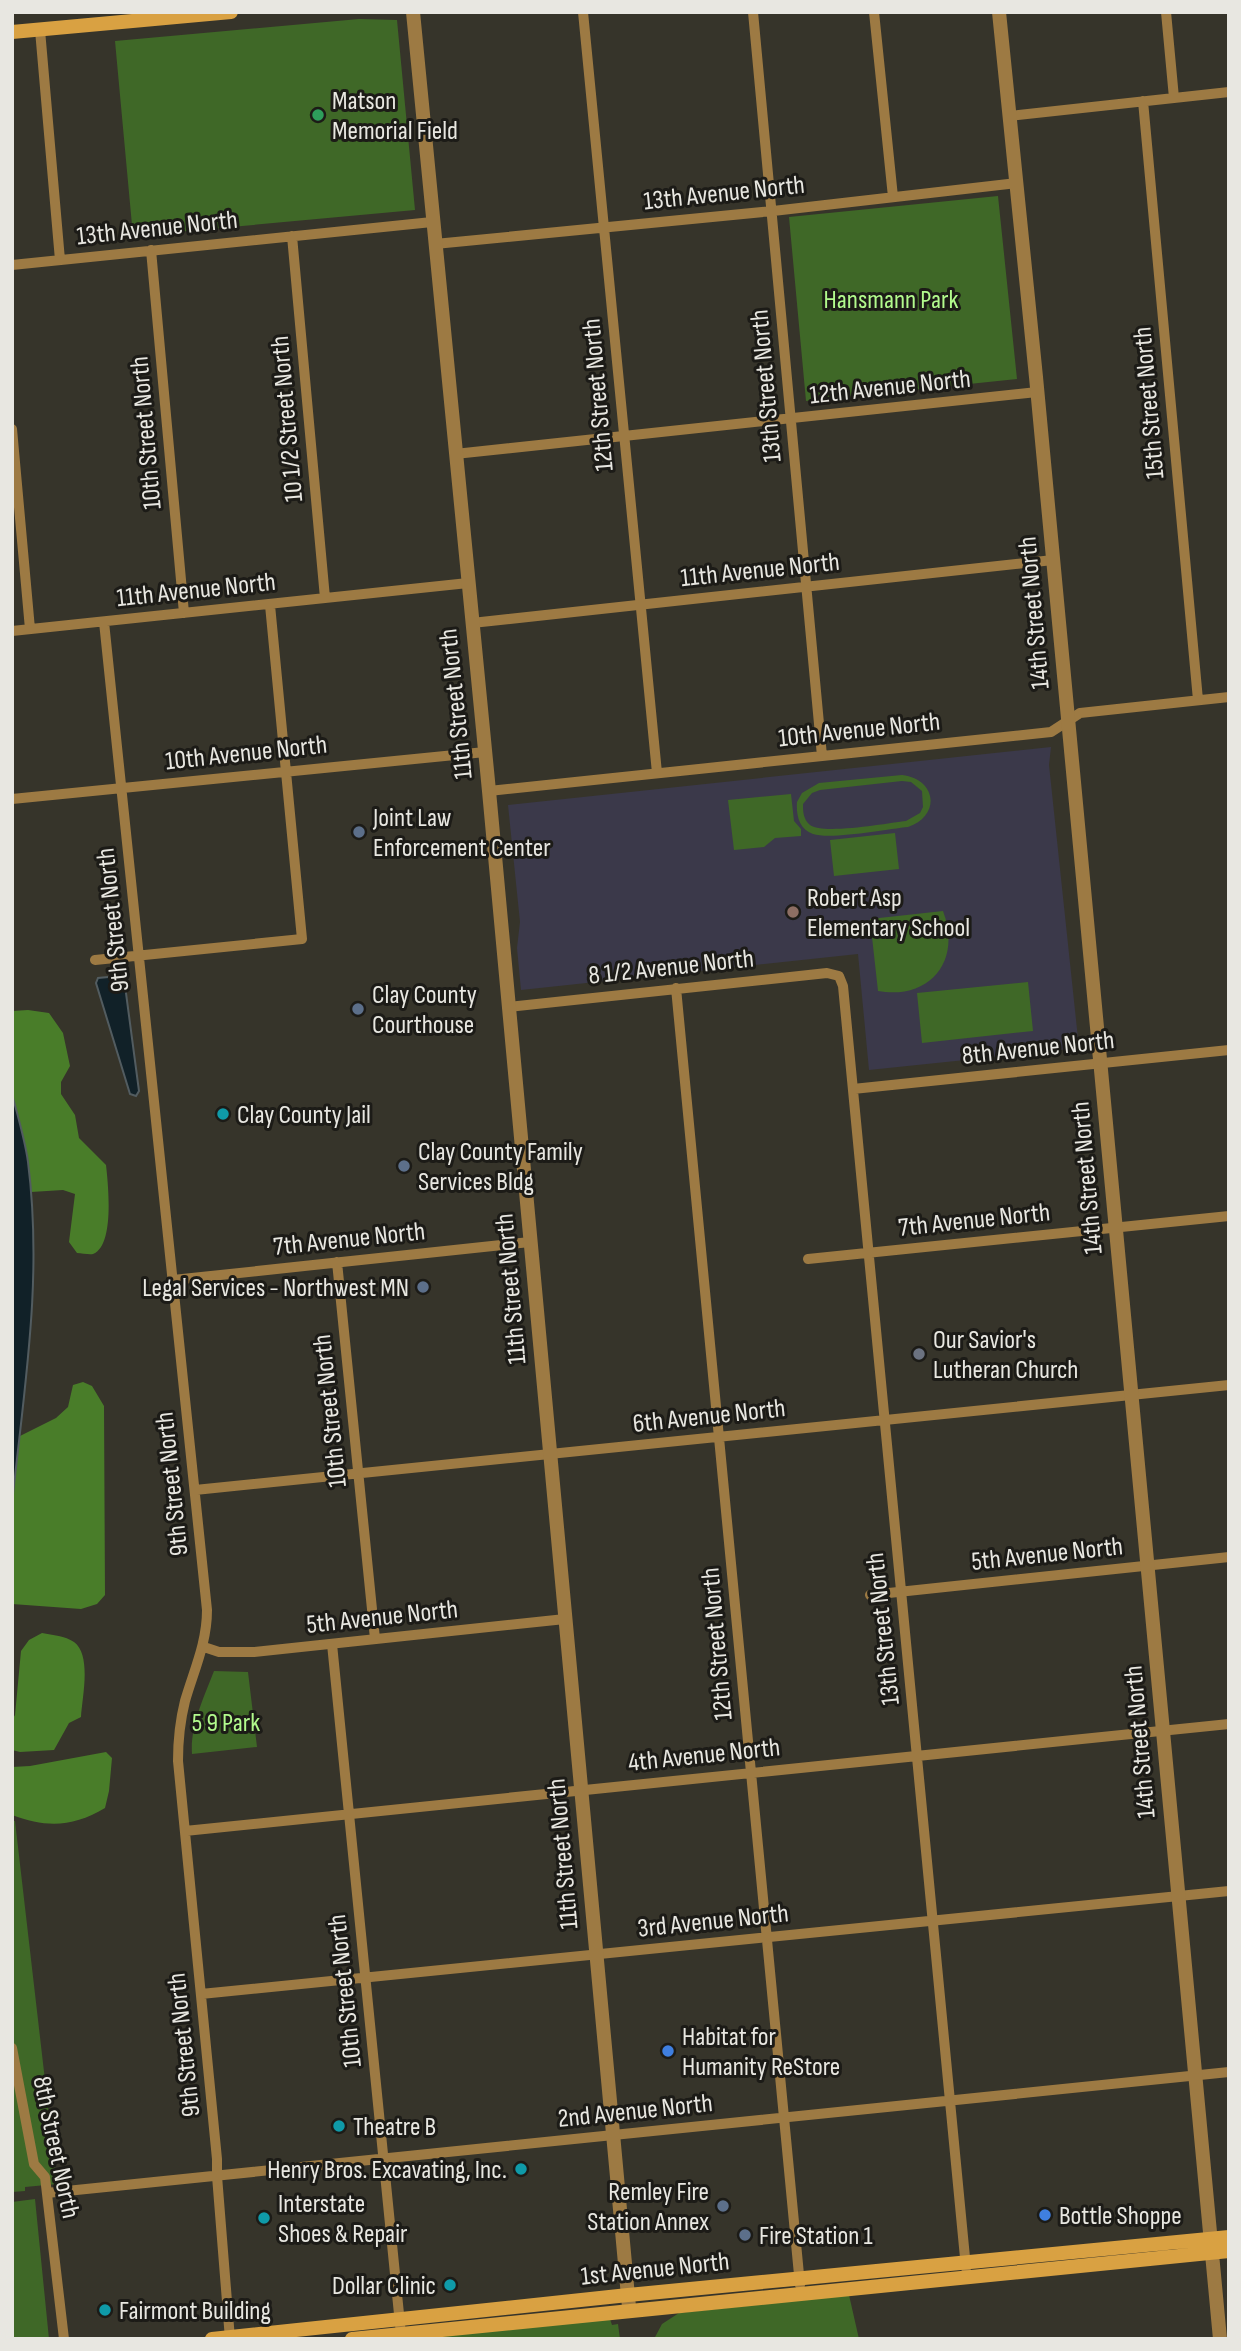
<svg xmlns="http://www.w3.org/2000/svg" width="1241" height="2351" font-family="'Sofia Sans Condensed',sans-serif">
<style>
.education{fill:#3b394a}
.green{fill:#3f6827;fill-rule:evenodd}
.forest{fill:#497d29}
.water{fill:#112128;stroke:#525c60;stroke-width:2}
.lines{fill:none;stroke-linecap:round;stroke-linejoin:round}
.minor{stroke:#9d7a43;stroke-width:10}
.tertiary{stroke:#9d7a43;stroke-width:14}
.secondary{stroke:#d9a142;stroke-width:14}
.leisure-dot{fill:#2e9e5b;stroke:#1c1b17;stroke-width:2.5}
.service-dot{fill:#5c6f8a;stroke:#1c1b17;stroke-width:2.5}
.education-dot{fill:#8d6e63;stroke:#1c1b17;stroke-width:2.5}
.culture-dot{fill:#0f9aa8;stroke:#1c1b17;stroke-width:2.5}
.worship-dot{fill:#6b7280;stroke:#1c1b17;stroke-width:2.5}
.shop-dot{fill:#3f7fe0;stroke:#1c1b17;stroke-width:2.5}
.labels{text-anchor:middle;stroke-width:6;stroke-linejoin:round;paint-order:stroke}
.poi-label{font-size:26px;fill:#e8e7e1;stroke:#1c1b17;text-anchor:start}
.street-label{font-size:26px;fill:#e8e7e1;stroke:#1c1b17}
.park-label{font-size:26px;fill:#b2fa8d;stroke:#1c1b17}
</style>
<rect width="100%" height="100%" fill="#36342a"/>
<path class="education" d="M1051 747 1049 765 1079 1048 869 1070 858 954 521 990 517 948 520 922 508 805Z"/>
<path class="green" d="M359 19 397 20 415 210 133 236 115 41Z
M998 196 1017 379 806 401 789 217Z
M902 775C937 779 941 816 908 827 887 829 831 840 813 834 799 829 796 815 797 802L802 793 819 783ZM902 781 911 782 922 791 923 807 920 813 906 821C888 823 823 835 810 825 803 819 803 811 803 804L812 793 820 790Z
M791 794 794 821 801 829V836L775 838 764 847 734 850 728 800Z
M895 833 899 869 834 876 830 840Z
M943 911C962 961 930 1000 878 991L870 919Z
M1028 982 1033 1031 922 1043 917 993Z
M214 1671 248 1672 257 1747 192 1754C190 1726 204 1697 214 1671Z
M12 1821H15L57 2184 25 2187V2191L12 2192Z
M35 2199 49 2339H12V2202Z
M849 2295 859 2339H654L662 2324 679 2313Z
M610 2319 612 2325 618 2324 620 2339H416Z"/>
<path class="forest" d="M28 1010 49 1013 63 1033 70 1066 61 1082V1094L75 1115 79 1138 106 1165C108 1183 115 1246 93 1254 89 1255 82 1253 77 1253L69 1242 75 1194 63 1190 31 1192 28 1159 12 1094V1011Z
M83 1382 92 1386 104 1406 105 1595 97 1604 81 1609 12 1604V1504L20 1436 56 1418 68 1407 73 1385Z
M42 1633C53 1635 65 1636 74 1642 92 1655 82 1698 81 1717L69 1723 54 1750 20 1752 12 1750V1720L15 1715 21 1651 29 1640Z
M106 1752 112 1758 109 1791 105 1808C73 1827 47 1828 12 1815V1767L30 1766Z"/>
<path class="water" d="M119 976 124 978 139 1091 136 1096 130 1094 96 983 98 978Z
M12 1094C18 1117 25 1140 28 1162 43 1280 24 1388 12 1504Z"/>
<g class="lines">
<path class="minor" d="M583 12 657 773
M753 12 822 756
M874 12 893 197
M1166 12 1174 98
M40 30 60 260
M1143 101 1198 700
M1010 116 1229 92
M292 236 325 598
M435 244 773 211 1017 183
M151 250 184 613
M12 265 432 222
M12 429 30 629
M455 454 1037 392
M104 622 207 1610C207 1643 194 1670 185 1701 180 1721 178 1740 178 1761L217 2159V2176L230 2339
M472 623 1053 560
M12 631 468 583
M489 791 1051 732 1080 713 1229 697
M12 799 485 752
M95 960 302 939 270 605
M676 988 800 2285
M508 1007 827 973 839 976 843 986 966 2268
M853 1089 1229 1050
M808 1259 1229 1216
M337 1262 375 1639
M173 1280 530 1242
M195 1490 1229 1385
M870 1595 1229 1557
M332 1644 401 2334
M204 1647 219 1652H254L565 1619
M185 1831 1229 1724
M201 1994 1229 1891
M12 2048 34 2164 45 2177 64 2339
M47 2193 1229 2072"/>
<path class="tertiary" d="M413 12 489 791 629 2307
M999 12 1036 377 1220 2339"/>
<path class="secondary" d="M12 32 231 12
M212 2339 628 2295 1229 2237
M352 2339 1229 2251"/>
</g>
<circle class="leisure-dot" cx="318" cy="115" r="7"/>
<g class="service-dot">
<circle cx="359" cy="832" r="7"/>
<circle cx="358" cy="1009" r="7"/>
<circle cx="404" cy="1166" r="7"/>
<circle cx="423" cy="1287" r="7"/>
<circle cx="723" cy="2206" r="7"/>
<circle cx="745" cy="2235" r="7"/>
</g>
<circle class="education-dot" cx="793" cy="912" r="7"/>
<g class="culture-dot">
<circle cx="223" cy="1114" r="7"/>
<circle cx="339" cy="2126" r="7"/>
<circle cx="521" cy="2169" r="7"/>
<circle cx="264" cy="2218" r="7"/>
<circle cx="450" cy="2285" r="7"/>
<circle cx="105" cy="2310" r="7"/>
</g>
<circle class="worship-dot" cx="919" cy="1354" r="7"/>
<g class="shop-dot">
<circle cx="668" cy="2051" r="7"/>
<circle cx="1045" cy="2215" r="7"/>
</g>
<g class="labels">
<g class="poi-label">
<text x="332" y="109">Matson<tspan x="332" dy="30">Memorial Field</tspan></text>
<text x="373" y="826">Joint Law<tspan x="373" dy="30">Enforcement Center</tspan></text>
<text x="807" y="906">Robert Asp<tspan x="807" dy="30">Elementary School</tspan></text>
<text x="372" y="1003">Clay County<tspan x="372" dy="30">Courthouse</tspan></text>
<text x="237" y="1123">Clay County Jail</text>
<text x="418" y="1160">Clay County Family<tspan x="418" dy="30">Services Bldg</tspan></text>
<text x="409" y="1296" text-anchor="end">Legal Services - Northwest MN</text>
<text x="933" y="1348">Our Savior's<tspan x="933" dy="30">Lutheran Church</tspan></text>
<text x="682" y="2045">Habitat for<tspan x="682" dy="30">Humanity ReStore</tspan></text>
<text x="353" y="2135">Theatre B</text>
<text x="507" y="2178" text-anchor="end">Henry Bros. Excavating, Inc.</text>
<text x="709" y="2200" text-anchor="end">Remley Fire<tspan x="709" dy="30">Station Annex</tspan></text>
<text x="278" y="2212">Interstate<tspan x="278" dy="30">Shoes &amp; Repair</tspan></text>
<text x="1059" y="2224">Bottle Shoppe</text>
<text x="759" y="2244">Fire Station 1</text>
<text x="436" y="2294" text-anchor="end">Dollar Clinic</text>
<text x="119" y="2319">Fairmont Building</text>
</g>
<g class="street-label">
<text transform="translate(724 192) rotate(-6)" y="9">13th Avenue North</text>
<text transform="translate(157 227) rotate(-6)" y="9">13th Avenue North</text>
<text transform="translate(765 386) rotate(-95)" y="9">13th Street North</text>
<text transform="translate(890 386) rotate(-6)" y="9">12th Avenue North</text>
<text transform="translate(597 395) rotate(-95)" y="9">12th Street North</text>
<text transform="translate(1148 403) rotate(-95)" y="9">15th Street North</text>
<text transform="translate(286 419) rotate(-95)" y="9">10 1/2 Street North</text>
<text transform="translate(145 433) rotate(-95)" y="9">10th Street North</text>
<text transform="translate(760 569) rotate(-6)" y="9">11th Avenue North</text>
<text transform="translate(196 589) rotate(-6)" y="9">11th Avenue North</text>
<text transform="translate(1033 613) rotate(-95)" y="9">14th Street North</text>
<text transform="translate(455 704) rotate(-96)" y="9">11th Street North</text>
<text transform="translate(859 729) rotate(-6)" y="9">10th Avenue North</text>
<text transform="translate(246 752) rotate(-6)" y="9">10th Avenue North</text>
<text transform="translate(112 920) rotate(-96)" y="9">9th Street North</text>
<text transform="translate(671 966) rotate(-6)" y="9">8 1/2 Avenue North</text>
<text transform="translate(1038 1047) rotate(-6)" y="9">8th Avenue North</text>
<text transform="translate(1086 1178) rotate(-95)" y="9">14th Street North</text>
<text transform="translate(974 1219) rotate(-6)" y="9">7th Avenue North</text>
<text transform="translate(349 1238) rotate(-6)" y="9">7th Avenue North</text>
<text transform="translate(510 1289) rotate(-95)" y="9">11th Street North</text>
<text transform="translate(329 1411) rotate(-96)" y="9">10th Street North</text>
<text transform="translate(709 1415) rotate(-6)" y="9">6th Avenue North</text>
<text transform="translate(171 1484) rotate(-96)" y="9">9th Street North</text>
<text transform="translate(1047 1553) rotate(-6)" y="9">5th Avenue North</text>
<text transform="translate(382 1616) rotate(-6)" y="9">5th Avenue North</text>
<text transform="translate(882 1629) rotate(-96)" y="9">13th Street North</text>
<text transform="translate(716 1644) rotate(-95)" y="9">12th Street North</text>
<text transform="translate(1139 1742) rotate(-95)" y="9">14th Street North</text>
<text transform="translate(704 1754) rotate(-6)" y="9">4th Avenue North</text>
<text transform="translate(562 1854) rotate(-95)" y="9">11th Street North</text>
<text transform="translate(713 1920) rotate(-6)" y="9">3rd Avenue North</text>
<text transform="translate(344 1991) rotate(-96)" y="9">10th Street North</text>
<text transform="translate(183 2045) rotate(-96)" y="9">9th Street North</text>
<text transform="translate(635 2110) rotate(-6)" y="9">2nd Avenue North</text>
<text transform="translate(57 2147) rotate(78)" y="9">8th Street North</text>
<text transform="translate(655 2268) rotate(-6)" y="9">1st Avenue North</text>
</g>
<g class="park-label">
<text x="891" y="308">Hansmann Park</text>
<text x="226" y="1731">5 9 Park</text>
</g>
</g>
<rect width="1241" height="2351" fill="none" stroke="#e8e7e1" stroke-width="28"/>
</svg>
